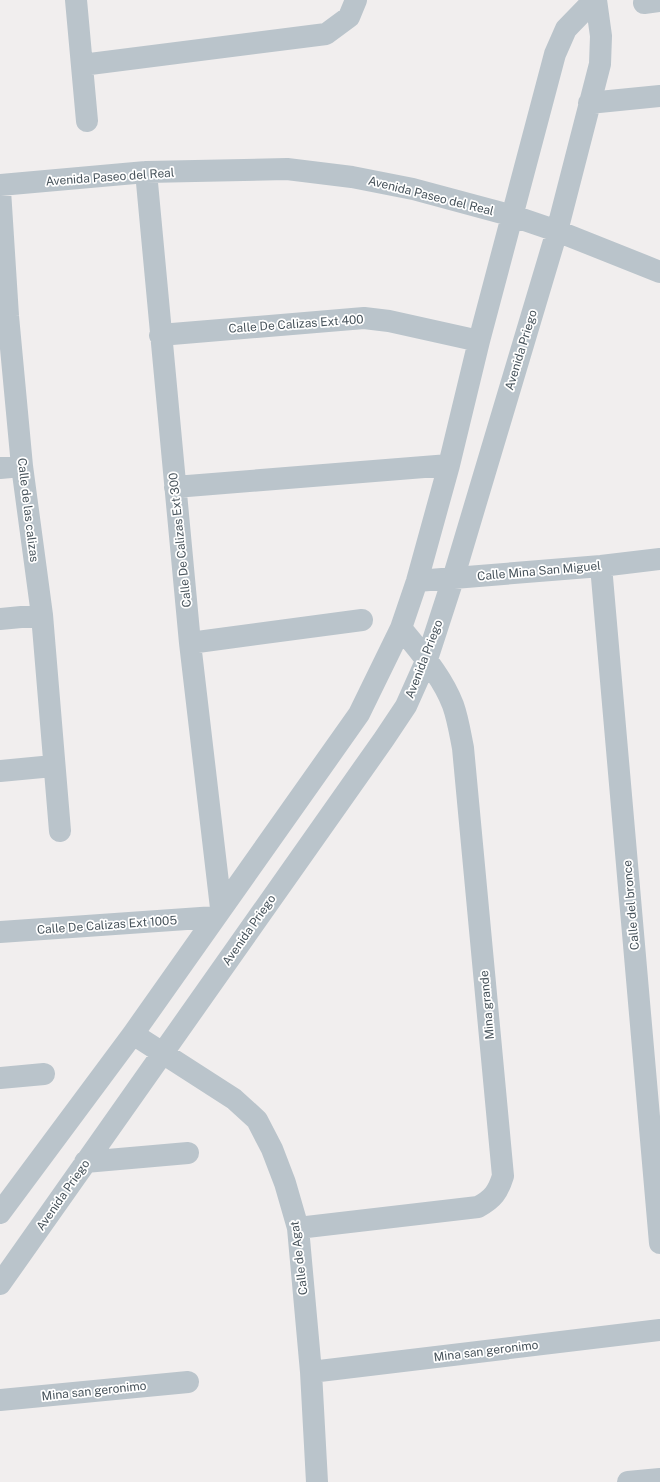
<svg xmlns="http://www.w3.org/2000/svg" width="660" height="1482" font-family="'Public Sans',sans-serif">
<style>
.lines{fill:none;stroke-linecap:round;stroke-linejoin:round}
.minor{stroke:#bac4cb;stroke-width:22}
.labels{text-anchor:middle;stroke-width:3.5;stroke-linejoin:round;paint-order:stroke}
.street-label{font-size:12px;fill:#47535b;stroke:#fff}
</style>
<rect width="100%" height="100%" fill="#f1eeee"/>
<g class="lines">
<path class="minor" d="M76 0 87 121
M644 3 660 1
M82 65 326 34 349 17 356 0
M589 103 660 96
M146 172 190 643 221 908
M0 185 146 172 287 169 352 177 413 189 513 216 557 231 660 272
M0 190 8 316 22 466 42 615 60 831
M160 335 364 318 389 321 479 341
M0 468 22 466
M175 487 449 465
M601 566 660 1243
M417 581 601 566 660 559
M0 619 42 615
M190 643 362 620
M0 771 53 766
M0 932 215 917
M133 1034 234 1099 257 1120 272 1149 285 1183 298 1228 311 1372 317 1482
M0 1078 44 1074
M85 1162 188 1153
M0 1213 133 1034 359 714 401 628 417 581 449 465 479 341 555 54 566 29 594 0
M298 1228 478 1207C493 1199 498 1192 503 1176L463 748C460 733 458 719 453 705 442 676 420 652 401 628
M0 1284 384 739 406 706 427 659 453 579 557 231 600 64 601 36 596 0
M311 1372 660 1330
M0 1400 188 1382
M628 1482 660 1479"/>
</g>
<g class="labels">
<g class="street-label">
<text transform="translate(110 177) rotate(-4)" y="4">Avenida Paseo del Real</text>
<text transform="translate(431 196) rotate(14)" y="4">Avenida Paseo del Real</text>
<text transform="translate(296 324) rotate(-4)" y="4">Calle De Calizas Ext 400</text>
<text transform="translate(521 350) rotate(-73)" y="4">Avenida Priego</text>
<text transform="translate(28 510) rotate(83)" y="4">Calle de las calizas</text>
<text transform="translate(180 540) rotate(-96)" y="4">Calle De Calizas Ext 300</text>
<text transform="translate(539 571) rotate(-5)" y="4">Calle Mina San Miguel</text>
<text transform="translate(424 659) rotate(-69)" y="4">Avenida Priego</text>
<text transform="translate(631 905) rotate(-95)" y="4">Calle del bronce</text>
<text transform="translate(107 925) rotate(-4)" y="4">Calle De Calizas Ext 1005</text>
<text transform="translate(249 930) rotate(-55)" y="4">Avenida Priego</text>
<text transform="translate(487 1005) rotate(-95)" y="4">Mina grande</text>
<text transform="translate(63 1195) rotate(-55)" y="4">Avenida Priego</text>
<text transform="translate(299 1258) rotate(-97)" y="4">Calle de Agat</text>
<text transform="translate(486 1351) rotate(-7)" y="4">Mina san geronimo</text>
<text transform="translate(94 1391) rotate(-6)" y="4">Mina san geronimo</text>
</g>
</g>
</svg>
